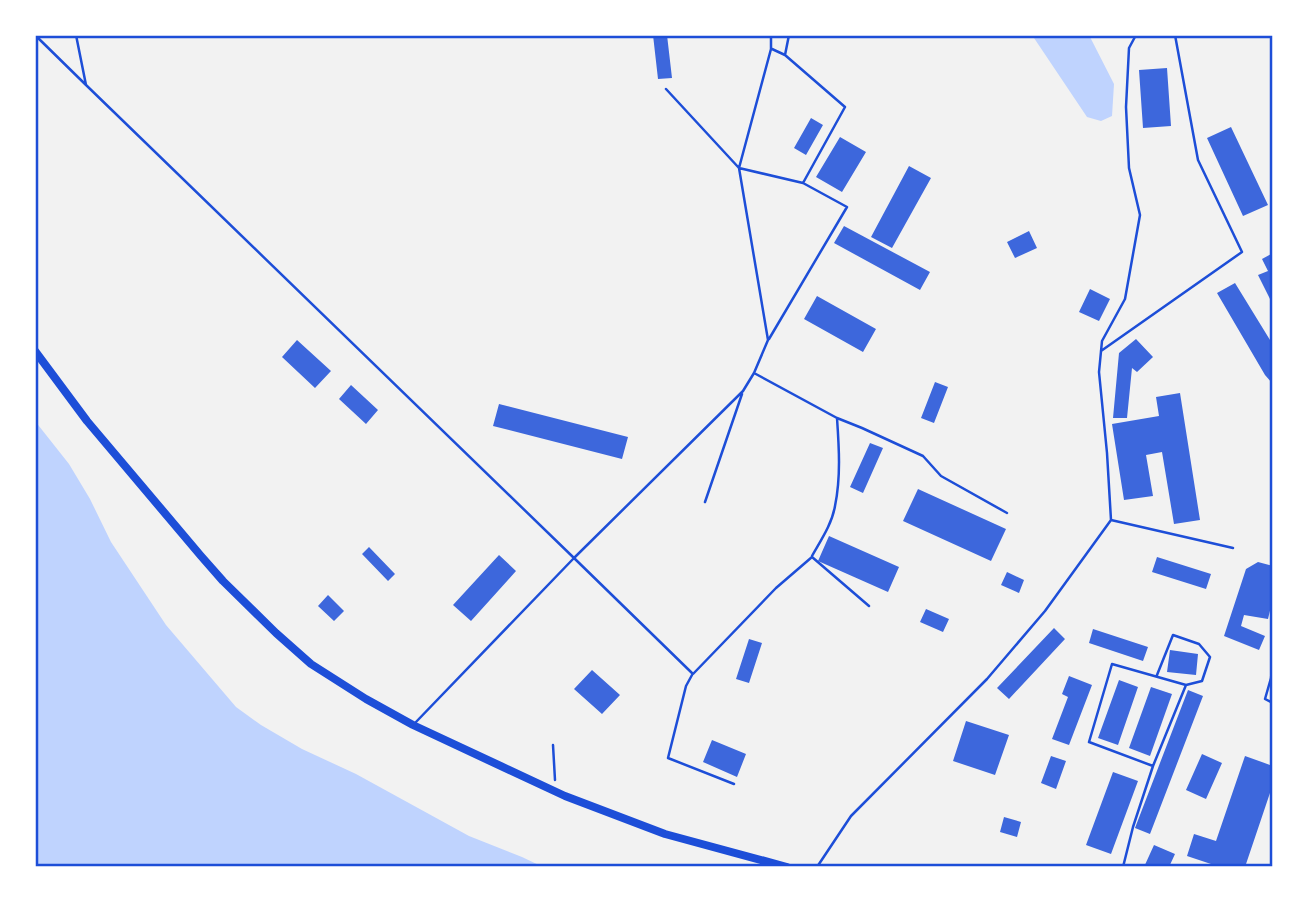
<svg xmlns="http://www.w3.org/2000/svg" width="1308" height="902" font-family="'Golos Text',sans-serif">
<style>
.water{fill:#bfd3fe}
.building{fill:#3d67dc}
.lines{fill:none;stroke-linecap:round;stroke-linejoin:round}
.path{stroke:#1d4ed8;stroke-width:2.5}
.service{stroke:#1d4ed8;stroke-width:2.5}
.secondary{stroke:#1d4ed8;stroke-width:8}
.neatline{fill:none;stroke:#1d4ed8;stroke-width:2.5}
</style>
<rect width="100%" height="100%" fill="#f2f2f2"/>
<path class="water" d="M1032 35H1089L1114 84 1112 116 1101 121 1087 117Z
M35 421 69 464 90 499 111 542 166 625 236 707 261 725 302 749 356 774 469 836 522 857 543 867H35Z"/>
<path class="building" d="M653 35H667L672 78 658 79Z
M1167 68 1171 126 1143 128 1139 70Z
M811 118 823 125 806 155 794 148Z
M1231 127 1268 205 1243 216 1207 138Z
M840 137 866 152 842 192 816 177Z
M909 166 931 178 892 248 871 237Z
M844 226 930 272 920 290 834 243Z
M1029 231 1037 248 1015 258 1007 242Z
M1273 253V305L1258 275 1268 271 1262 259Z
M1235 283 1273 345V384L1265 375 1217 293Z
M1090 289 1110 299 1099 321 1079 312Z
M817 296 876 329 863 352 804 319Z
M1136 339 1153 357 1137 372 1132 368 1127 418H1113L1119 353Z
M297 340 331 371 315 388 282 357Z
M935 382 948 387 934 423 921 418Z
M351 385 378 410 366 424 339 399Z
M1180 393 1200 520 1174 524 1162 452 1146 455 1153 496 1124 500 1112 424 1159 416 1156 397Z
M499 404 628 437 622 459 493 426Z
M870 443 883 448 863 493 850 487Z
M918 489 1006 529 991 561 903 521Z
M829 536 899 567 888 592 818 561Z
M369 547 395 574 388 581 362 554Z
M499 555 516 571 471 621 453 605Z
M1157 557 1211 574 1206 589 1152 572Z
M1258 562 1273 566V598L1268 619 1244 615 1241 626 1265 636 1259 650 1224 636 1246 569Z
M1007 572 1024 580 1019 593 1001 585Z
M328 595 344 611 334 621 318 606Z
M926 609 949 619 943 632 920 622Z
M1054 628 1065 639 1009 699 997 688Z
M1093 629 1148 647 1143 661 1089 643Z
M749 639 762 643 749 683 736 679Z
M1170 650 1198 654 1196 675 1167 672Z
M592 670 620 695 602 714 574 689Z
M1069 676 1092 685 1069 745 1052 739 1068 697 1062 694Z
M1119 680 1138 687 1118 745 1098 738Z
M1151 687 1172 694 1150 756 1129 748Z
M1188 690 1203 696 1150 834 1135 828Z
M966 721 1009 735 995 775 953 761Z
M712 740 746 754 737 777 703 762Z
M1202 754 1222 763 1206 799 1186 790Z
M1051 756 1066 761 1056 789 1041 783Z
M1245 756 1273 766V784L1245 867H1220L1187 856 1194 834 1216 841Z
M1113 772 1138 781 1111 854 1086 845Z
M1004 817 1021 822 1017 837 1000 832Z
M1154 845 1175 854 1169 867H1144Z"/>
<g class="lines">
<path class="path" d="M553 745 555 780"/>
<path class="service" d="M35 35 86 85
M76 35 86 85 574 558 415 723
M771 35V49L739 168 768 340 754 373 743 391 574 558 693 674 776 588 812 557 869 606
M785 55 789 35
M666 89 739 168 803 183 845 107 785 55 772 49
M769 339 847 207 803 183
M1101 351 1242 252 1198 160 1175 35
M754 373 837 418 862 428 923 456 941 476 1007 513
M705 502 742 394
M1111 520 1107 453 1099 372 1102 341 1125 299 1140 215 1129 168 1126 107 1129 48 1136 35
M812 556C821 540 832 524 835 506 841 477 839 447 837 418
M1273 656 1271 678 1265 699 1273 703
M692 675 686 686 668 758 734 784
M1157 675 1173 635 1199 644 1210 657 1202 681 1186 685
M817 867 851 816 987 679 1045 611 1111 520 1233 548
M1123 867 1133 827 1153 766 1089 742 1112 664 1186 685 1153 766"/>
<path class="secondary" d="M35 351 87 421 201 556 223 581 276 633 311 664 366 699 413 725 565 796 665 834 787 867"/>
</g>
<rect width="1308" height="902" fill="none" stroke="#ffffff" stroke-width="74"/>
<rect x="37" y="37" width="1234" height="828" class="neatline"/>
</svg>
